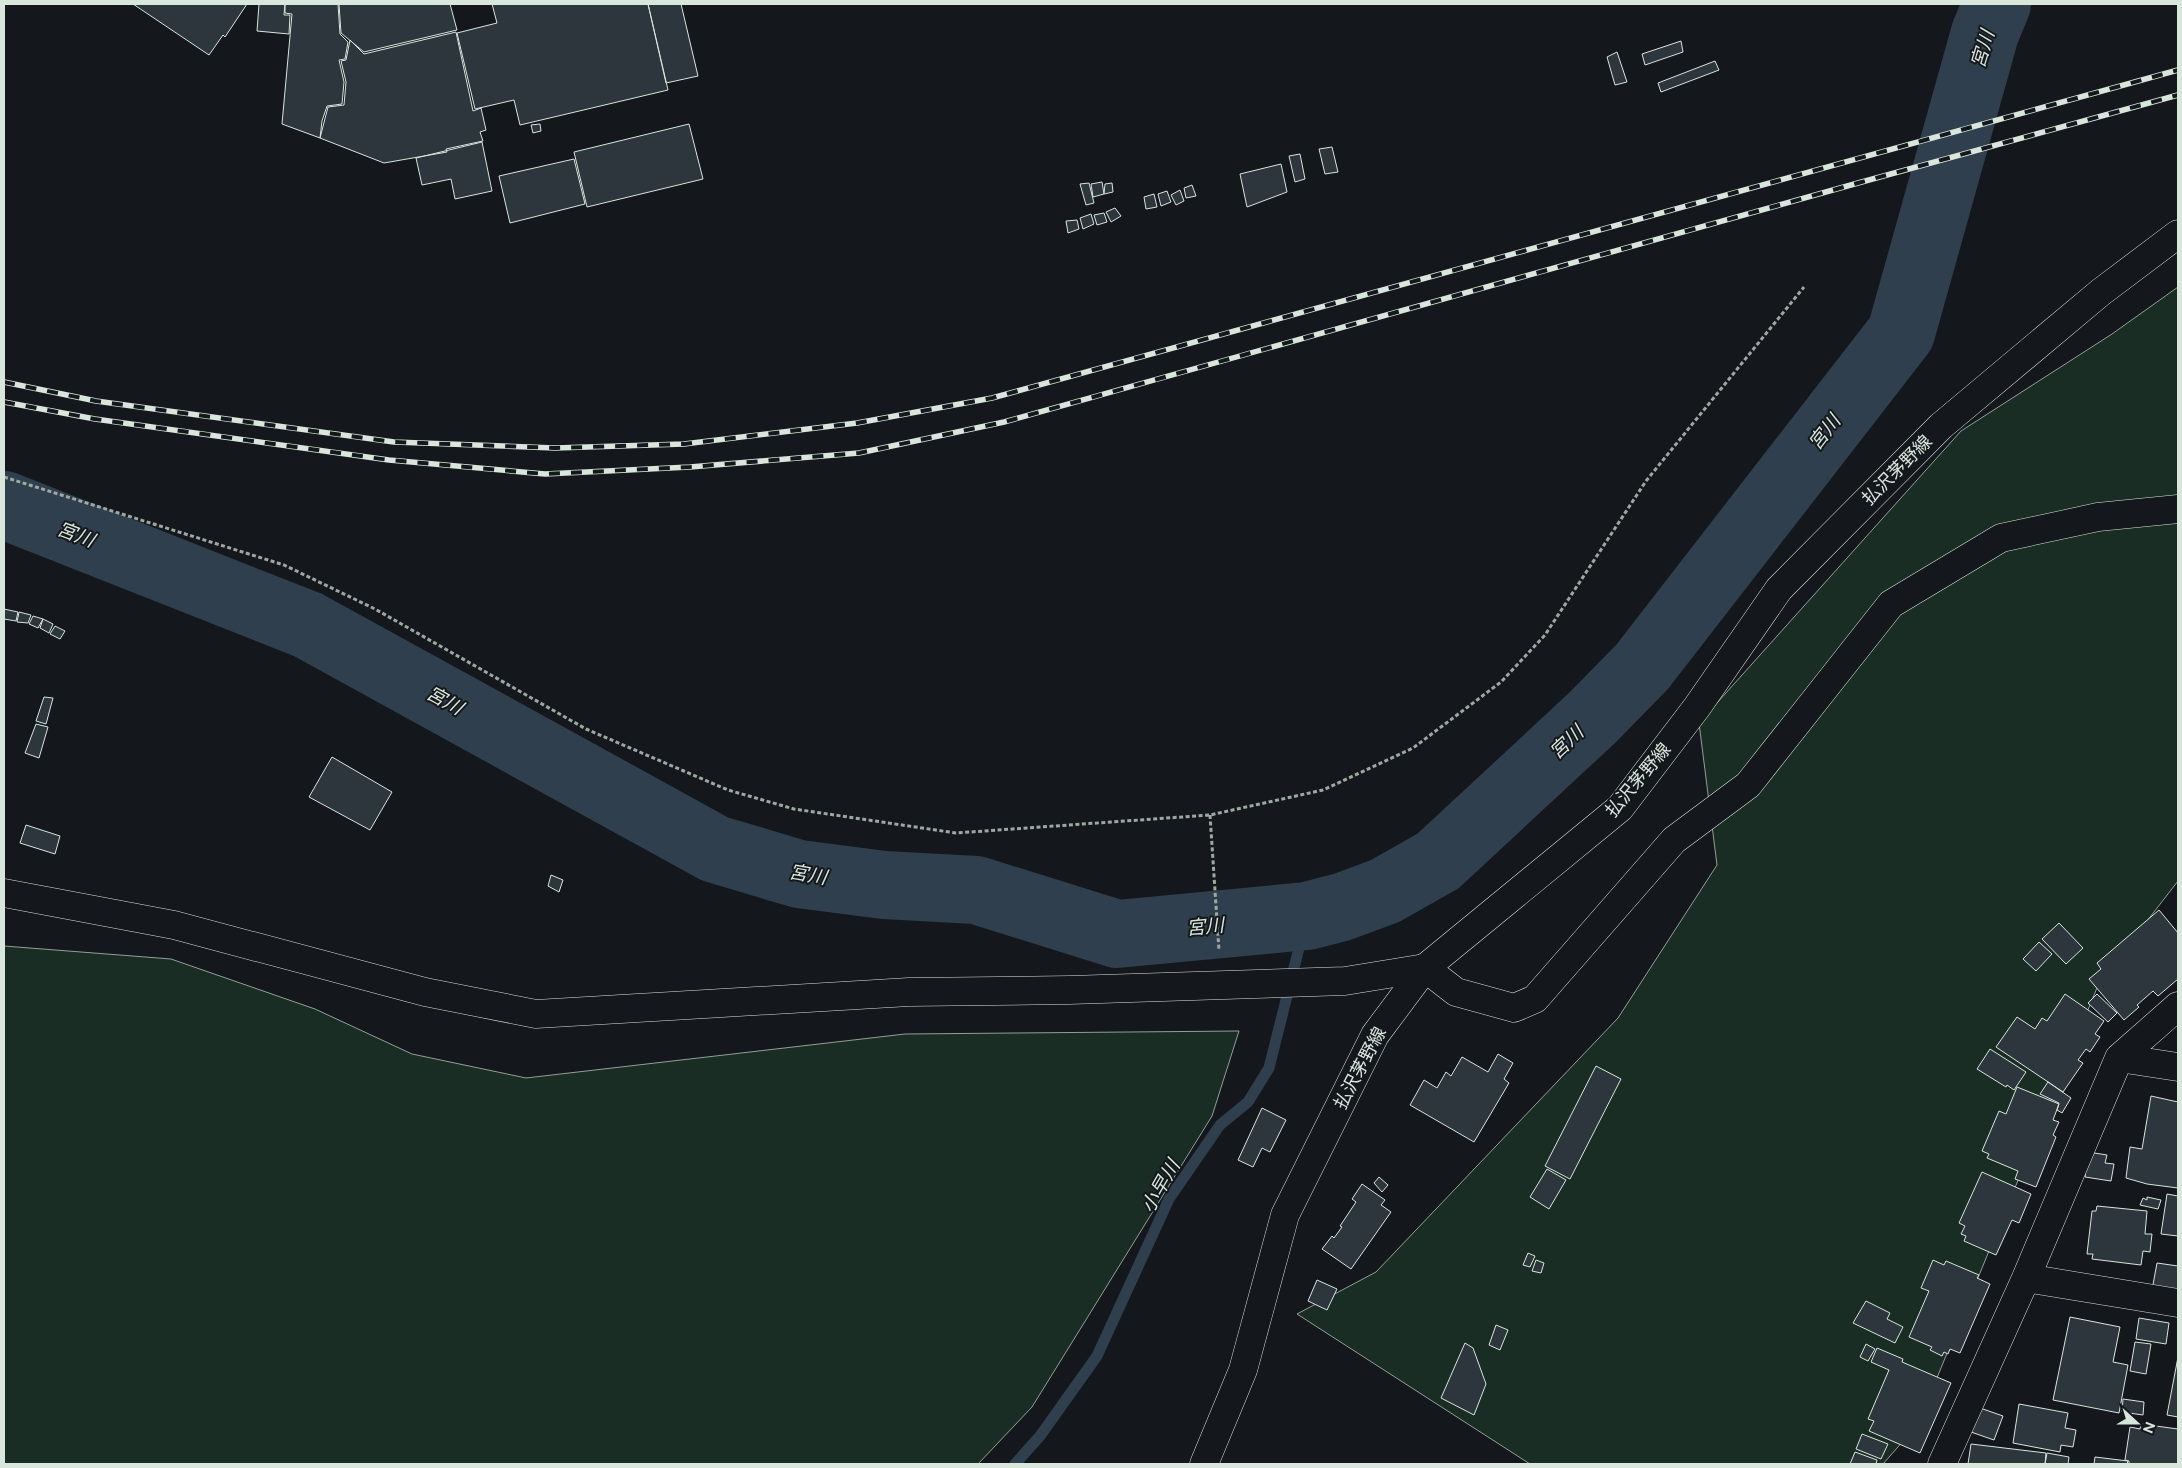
<svg xmlns="http://www.w3.org/2000/svg" width="2182" height="1468" font-family="Figtree,'Noto Sans JP',sans-serif">
<style>
.green{fill:#1a2d24;stroke:#939e99}
.lines{fill:none;stroke-linecap:round;stroke-linejoin:round}
.stream{stroke:#2f3f4d;stroke-width:11}
.river{stroke:#2f3f4d;stroke-width:68}
.building{fill:#2c363c;stroke:#d8e6dc}
.minor-casing{stroke:#d8e6dc;stroke-width:29}
.major-casing{stroke:#d8e6dc;stroke-width:29}
.path{stroke:#9da8a2;stroke-width:3;stroke-dasharray:4 2.5;stroke-linecap:butt}
.minor{stroke:#14181c;stroke-width:28}
.major{stroke:#14181c;stroke-width:28}
.rail-casing{stroke:#d8e6dc;stroke-width:5.5}
.rail{stroke:#14181c;stroke-width:4;stroke-dasharray:11;stroke-linecap:butt}
.labels{text-anchor:middle;stroke-width:4;stroke-linejoin:round;paint-order:stroke}
.street-label{font-size:18px;fill:#d8e6dc;stroke:#14181c}
.water-label{font-size:19px;font-style:italic;fill:#d8e6dc;stroke:#14181c}
</style>
<rect width="100%" height="100%" fill="#14181c"/>
<path class="green" d="M2178 287V881L2099 983 1918 1424 1883 1464H1530L1297 1314 1376 1272 1618 1018 1717 865 1699 723 1961 431 2112 334Z
M4 946 171 959 315 1009 412 1054 526 1078 905 1034 1239 1031 1212 1116 1032 1407 978 1464H4Z"/>
<g class="lines">
<path class="stream" d="M1015 1464 1040 1436 1097 1356 1169 1199 1220 1125 1248 1102 1269 1068 1307 916"/>
<path class="river" d="M4 505 308 625 715 849 799 874 884 885 976 890 1117 934 1307 916 1342 907 1385 891 1438 861 1592 718 1642 667 1901 333 1985 33 1997 4"/>
</g>
<path class="building" d="M133 4H247L225 37 223 35 209 55Z
M259 4H285L284 15H290L289 34 257 31Z
M285 4H338L340 34 348 42 345 59 339 60 344 82 342 104 327 106 322 121 320 138 282 124 292 14 285 13Z
M339 4H450L457 30 364 52 341 33Z
M492 4H648L668 90 520 125 514 100 475 109 457 33 497 23Z
M648 4H681L698 76 666 83Z
M456 32 473 111 481 108 486 130 480 132 483 141 446 149 447 152 384 163 320 138 328 107 344 105 346 82 341 61 346 60 350 40 364 54Z
M1681 41 1683 52 1645 65 1642 54Z
M1617 52 1627 82 1615 85 1607 57Z
M1715 61 1719 70 1661 92 1658 83Z
M540 124 541 131 533 133 531 125Z
M689 124 703 179 587 207 574 152Z
M482 142 492 191 455 199 451 179 422 185 416 158Z
M1332 147 1338 172 1325 174 1319 149Z
M1300 154 1305 179 1295 182 1289 156Z
M574 159 585 204 510 223 499 176Z
M1281 164 1287 192 1247 207 1240 174Z
M1102 182 1104 194 1093 197 1091 184Z
M1089 183 1094 203 1086 205 1080 184Z
M1112 183 1113 192 1104 194 1105 184Z
M1192 185 1196 196 1186 198 1184 188Z
M1180 190 1184 201 1176 205 1171 195Z
M1167 191 1171 202 1161 206 1158 194Z
M1154 194 1157 207 1146 209 1144 197Z
M1115 208 1121 216 1111 222 1106 212Z
M1104 213 1107 222 1097 225 1094 215Z
M1091 214 1094 224 1083 229 1080 218Z
M1077 220 1079 229 1068 233 1066 221Z
M4 609 18 612 16 621 4 619Z
M19 612 31 615 28 623 17 622Z
M33 616 43 619 38 628 29 624Z
M43 619 53 624 49 633 40 628Z
M55 626 65 631 60 639 50 634Z
M44 697 53 698 46 724 36 721Z
M36 724 48 727 39 758 25 753Z
M332 757 392 792 370 830 309 797Z
M26 825 60 836 55 854 20 843Z
M551 875 563 880 559 892 548 886Z
M2159 910 2178 933V979L2158 996 2153 991 2137 1005 2139 1007 2124 1020 2089 979 2101 969 2097 963Z
M2059 923 2083 948 2066 964 2042 939Z
M2039 942 2052 954 2036 971 2023 959Z
M2065 994 2104 1021 2095 1034 2100 1037 2090 1052 2086 1049 2078 1060 2083 1063 2063 1092 1996 1047 2017 1017 2035 1029 2042 1018 2047 1021Z
M2097 994 2117 1013 2108 1022 2088 1003Z
M1990 1049 2026 1072 2014 1090 2007 1085 2006 1087 1977 1069Z
M1498 1054 1513 1063 1504 1079 1509 1083 1474 1142 1410 1105 1424 1080 1437 1088 1446 1072 1451 1076 1462 1057 1488 1072Z
M1596 1066 1621 1079 1570 1179 1545 1166Z
M2048 1082 2071 1098 2062 1113 2057 1110 2059 1103 2040 1094Z
M2017 1087 2059 1104 2053 1120 2059 1122 2053 1135 2056 1137 2036 1187 2015 1179 2018 1171 1987 1158 1989 1154 1982 1151 1999 1111 2006 1114Z
M2151 1096 2178 1102V1188L2147 1184 2126 1178 2130 1147 2142 1149Z
M1262 1108 1286 1120 1270 1152 1262 1148 1253 1167 1238 1160Z
M2088 1152 2107 1155 2105 1163 2114 1164 2111 1181 2085 1177Z
M1547 1169 1566 1180 1549 1209 1530 1197Z
M1982 1172 2031 1194 2019 1223 2012 1220 1996 1255 1964 1241 1966 1236 1961 1234 1965 1226 1959 1223Z
M1379 1177 1388 1185 1382 1192 1374 1183Z
M1362 1184 1385 1200 1381 1205 1391 1212 1351 1269 1322 1249 1332 1236 1334 1238 1342 1227 1340 1226 1356 1202 1352 1199Z
M2167 1194 2178 1196V1236L2161 1234Z
M2147 1197 2161 1200 2158 1209 2140 1205 2143 1198 2147 1200Z
M2097 1206 2147 1211 2145 1234H2152L2150 1252 2143 1251 2141 1265 2092 1259 2093 1254H2087L2092 1211H2096Z
M1528 1253 1535 1256 1530 1267 1523 1265Z
M1536 1260 1544 1263 1541 1273 1532 1271Z
M1933 1260 1944 1265 1946 1261 1979 1275 1977 1278 1990 1284 1960 1353 1950 1349 1948 1354 1944 1352 1942 1356 1930 1350 1932 1347 1909 1337 1929 1291 1921 1288Z
M2157 1263 2178 1266V1294L2152 1290Z
M1317 1280 1337 1289 1327 1310 1308 1301Z
M1866 1301 1890 1313 1887 1319 1903 1327 1895 1343 1853 1323Z
M2070 1317 2120 1327 2113 1362 2128 1365 2119 1413 2053 1400Z
M2139 1318 2169 1323 2166 1344 2136 1339Z
M1496 1325 1508 1330 1500 1350 1489 1345Z
M2135 1342 2151 1344 2146 1374 2130 1371Z
M1465 1343 1473 1348 1486 1384 1474 1415 1441 1398Z
M1866 1344 1875 1349 1868 1361 1860 1357Z
M1877 1348 1903 1359 1902 1362 1951 1383 1920 1453 1869 1431 1874 1421 1868 1419 1889 1370 1871 1362Z
M2178 1357V1417L2167 1415Z
M2123 1399 2144 1402 2143 1415 2122 1412Z
M2019 1404 2068 1413 2065 1428 2076 1430 2073 1447 2061 1445 2060 1452 2013 1443Z
M1980 1408 2003 1416 1994 1440 1971 1432Z
M2141 1424 2178 1429V1464H2129V1461L2125 1460 2130 1427 2140 1429Z
M1862 1434 1888 1444 1881 1459 1856 1449Z
M1971 1444 2046 1453 2045 1464H1968Z
M1855 1452 1877 1460 1876 1464H1850Z
M2047 1453 2069 1457 2068 1464H2045Z
M2095 1457 2128 1461 2127 1464H2094Z"/>
<g class="lines">
<g class="minor-casing">
<path id="minor" d="M4 893 174 925 425 992 536 1014 909 992 1070 990 1345 981 1425 968 1456 992 1514 1008 1535 999 1674 840 1748 785 1891 604 2001 538 2098 517 2178 509
M2119 1058 2178 1067
M2026 1278 2178 1303
M1942 1464 2026 1278 2119 1058 2178 1006"/>
</g>
<g class="major-casing">
<path id="major" d="M1204 1464 1243 1370 1285 1215 1375 1035 1425 968 1620 808 1697 707 1779 589 1941 426 2101 292 2178 234"/>
</g>
<path class="path" d="M4 477 284 565 375 609 586 729 728 790 794 809 956 833 1210 815 1323 790 1413 748 1501 682 1545 635 1646 481 1804 287
M1210 815 1219 951"/>
<use href="#minor" class="minor"/>
<use href="#major" class="major"/>
<g class="rail-casing">
<path id="rail" d="M4 382 96 401 394 442 555 448 684 444 857 423 992 398 2178 70
M4 402 95 419 389 460 545 474 690 467 859 453 1004 422 1858 183 2178 95"/>
</g>
<use href="#rail" class="rail"/>
</g>
<g class="labels">
<g class="street-label">
<text transform="translate(1897 470) rotate(-45)" y="6">払沢茅野線</text>
<text transform="translate(1638 780) rotate(-50)" y="6">払沢茅野線</text>
<text transform="translate(1360 1068) rotate(-62)" y="6">払沢茅野線</text>
</g>
<g class="water-label">
<text transform="translate(1982 49) rotate(-73)" y="7">宮川</text>
<text transform="translate(1824 432) rotate(-52)" y="7">宮川</text>
<text transform="translate(76 534) rotate(21)" y="7">宮川</text>
<text transform="translate(445 700) rotate(29)" y="7">宮川</text>
<text transform="translate(1566 742) rotate(-43)" y="7">宮川</text>
<text transform="translate(808 874) rotate(10)" y="7">宮川</text>
<text transform="translate(1205 926) rotate(-5)" y="7">宮川</text>
<text transform="translate(1160 1186) rotate(-60)" y="7">小早川</text>
</g>
</g>
<rect width="2182" height="1468" fill="none" stroke="#d8e6dc" stroke-width="10"/>
<g transform="translate(2137 1423) rotate(111)" stroke="#14181c" stroke-width="4" paint-order="stroke">
<path d="M0-4L9 19L0 12L-9 19Z" fill="#d8e6dc"/>
<text y="-8" font-size="14" font-weight="bold" text-anchor="middle" fill="#d8e6dc">N</text>
</g>
</svg>
